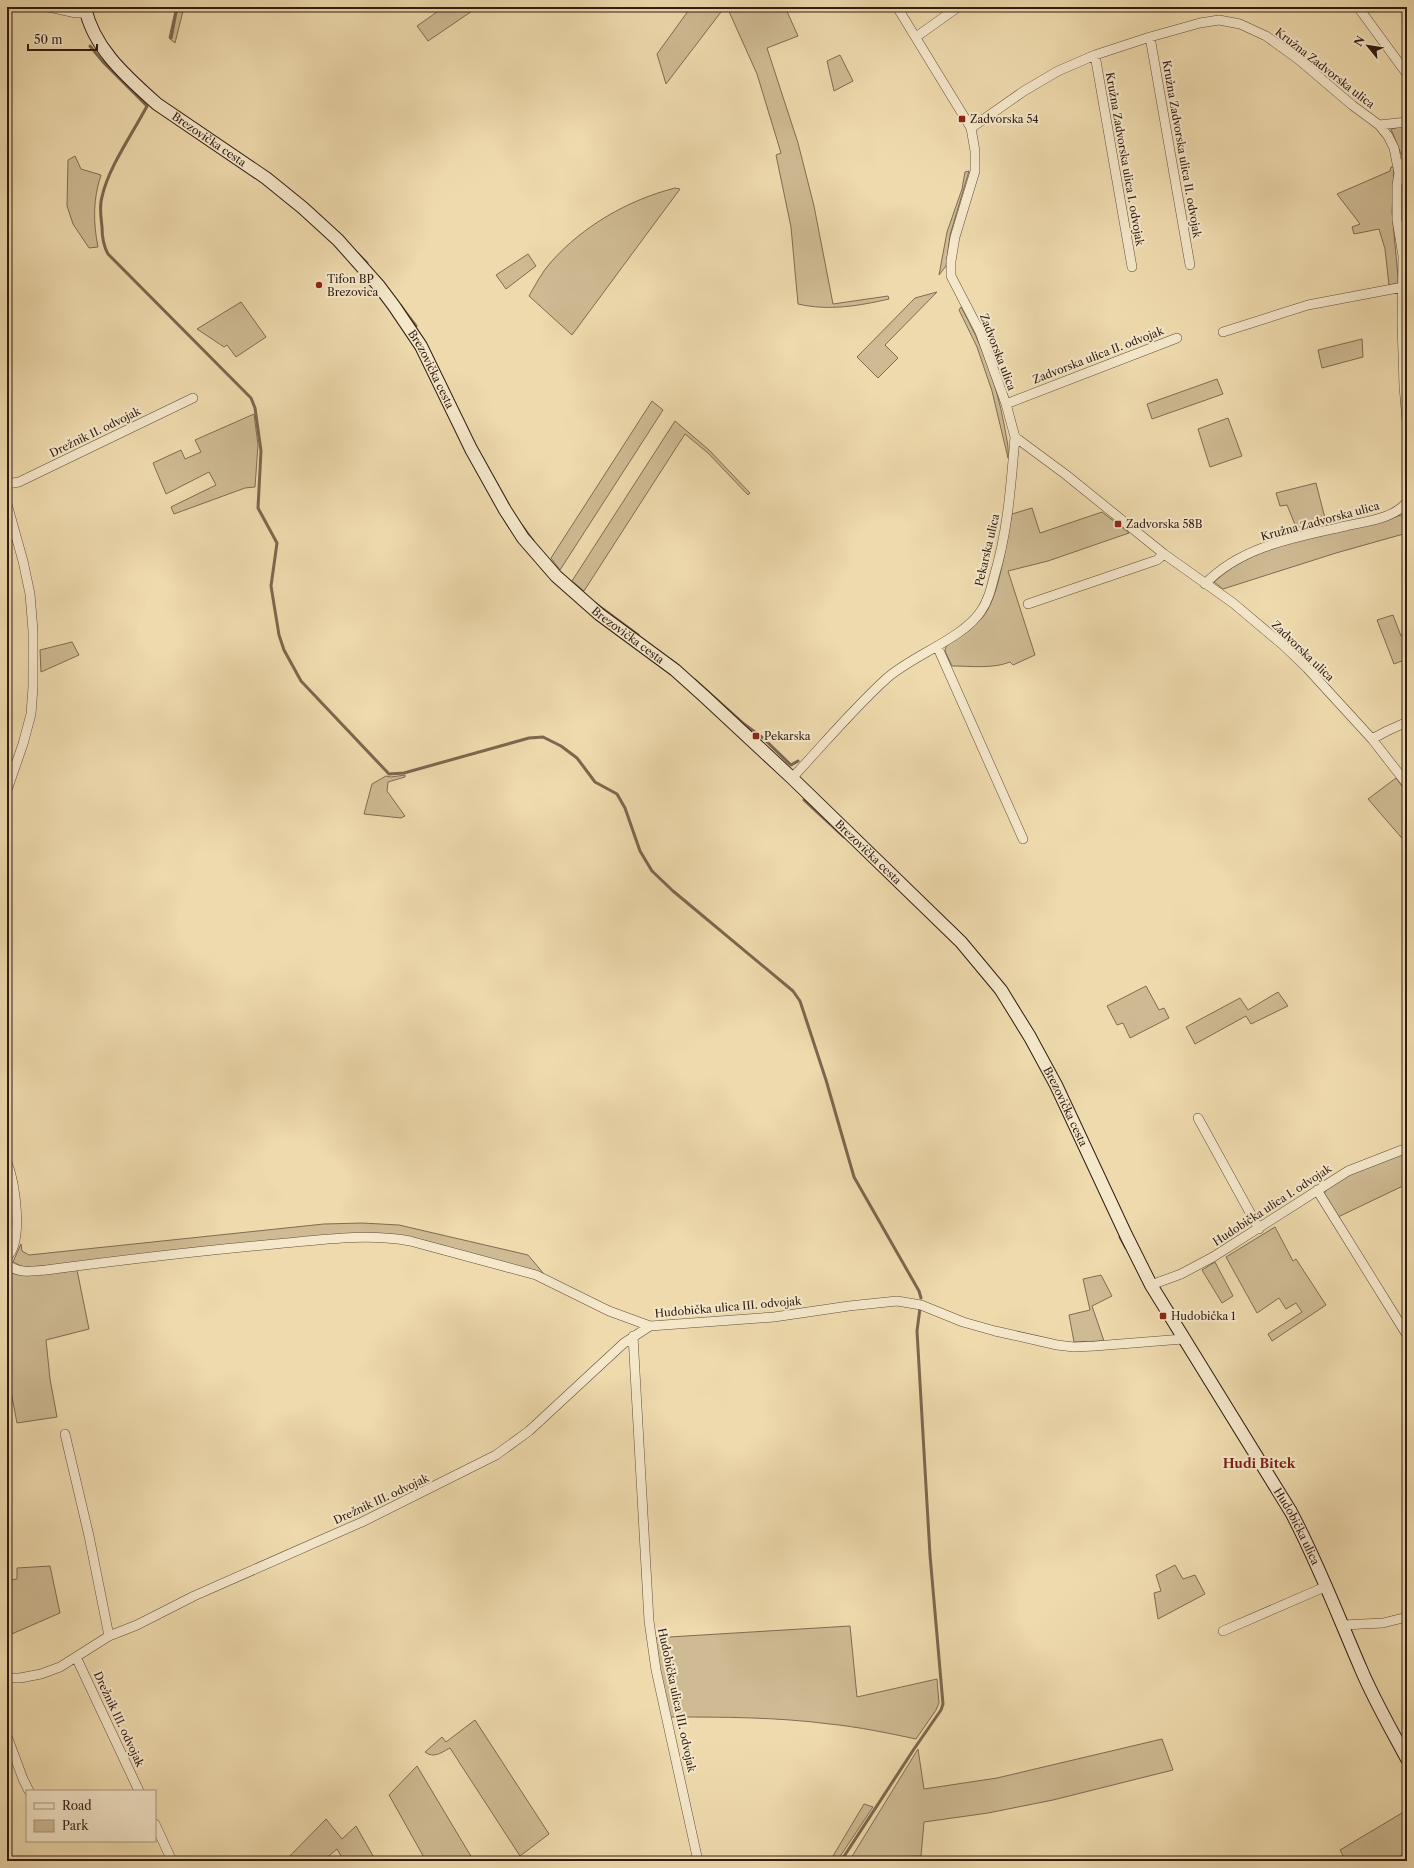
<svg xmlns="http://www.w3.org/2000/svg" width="1414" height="1868" font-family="'Libre Caslon Text',serif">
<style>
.green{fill:#ceba93;stroke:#7f6b52}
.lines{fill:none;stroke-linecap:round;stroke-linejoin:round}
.stream{stroke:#7b674f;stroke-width:3}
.street-casing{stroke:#604c39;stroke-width:10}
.secondary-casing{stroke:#301c12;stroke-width:14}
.street{stroke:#f4e7ca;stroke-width:9}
.secondary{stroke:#f4e7ca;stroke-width:12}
.poi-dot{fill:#8f2418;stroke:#f4e7ca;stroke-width:1.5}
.labels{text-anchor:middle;stroke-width:4;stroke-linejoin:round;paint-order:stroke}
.street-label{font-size:11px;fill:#301c12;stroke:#f4e7ca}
.poi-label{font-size:11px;fill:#301c12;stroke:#f4e7ca;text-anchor:start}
.quarter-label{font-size:13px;font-weight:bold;fill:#7a1f14;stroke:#f4e7ca}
</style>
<rect width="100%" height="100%" fill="#eedaad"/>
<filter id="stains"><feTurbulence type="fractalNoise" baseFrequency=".005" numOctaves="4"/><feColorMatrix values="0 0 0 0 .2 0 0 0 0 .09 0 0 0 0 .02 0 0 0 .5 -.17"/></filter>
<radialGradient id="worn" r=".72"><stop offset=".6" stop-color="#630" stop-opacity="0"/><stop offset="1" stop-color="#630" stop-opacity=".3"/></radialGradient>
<path class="green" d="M176 7H184L175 43 169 38Z
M444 7H478L428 41 417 26Z
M691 7H721L719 9 721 12 666 84 657 54Z
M727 7H785L798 36 767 48 798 143 814 206 833 304 888 296 889 299C858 306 829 311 798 304L791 227 776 155 781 153 757 74Z
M840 55 853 81 834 91 827 61Z
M1407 125V151L1403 155 1401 154 1391 129Z
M75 156 81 169 101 175C93 199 93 222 98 247L89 248 73 224 67 206 68 160Z
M1391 167H1394L1392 212 1398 277V283L1389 285 1385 249 1379 229 1354 234 1352 227 1360 224 1337 194 1390 171Z
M969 171 950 235 946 266 939 275 947 232 962 189 965 172Z
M675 188 680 189 572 335 529 296C536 284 542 272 551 262 583 226 628 200 675 188Z
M528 254 536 266 506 289 496 275Z
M937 292 885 345 898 358 878 378 857 357 915 298Z
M241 302 266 337 236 357 227 345 224 347 197 329Z
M961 307C982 345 996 382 1004 424 1006 436 1009 446 1008 458L992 391 977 347 959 310Z
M1362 339 1363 357 1322 368 1318 350Z
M1217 379 1223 394 1152 419 1147 404Z
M652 401 663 410 560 570 551 558Z
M254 414 258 445 255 487 245 488 174 514 171 507 216 485 209 472 166 494 153 463 181 450 185 459 201 452 195 440Z
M1228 418 1242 456 1210 467 1198 429Z
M675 421 709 450 750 493 748 495 708 453 685 434 584 591 572 581Z
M1316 483 1327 526 1298 532 1287 505 1280 506 1276 493Z
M1032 508 1040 533 1102 512 1129 533 1048 561 1008 571 1035 655 1013 665 1010 662C993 669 970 666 952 666L945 651 946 647C956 635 972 630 982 618 1000 597 1006 541 1012 514Z
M1401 515 1407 516V533L1336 553 1223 589 1214 582C1264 535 1340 538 1401 515Z
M1393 615 1401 636 1407 634V659L1394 664 1377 620Z
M72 642 79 655 41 672 40 650Z
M405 775V777L388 782 387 791 405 816 401 818 364 814 372 784 386 776 391 777Z
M1396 778 1407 793V844L1368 799Z
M1146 986 1159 1010 1164 1008 1169 1018 1130 1038 1123 1023 1117 1025 1107 1006Z
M1278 992 1288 1006 1251 1024 1246 1016 1195 1044 1186 1027 1240 998 1248 1010Z
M1407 1151V1184L1338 1217 1324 1194C1330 1178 1390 1158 1407 1151Z
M362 1223 399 1225 528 1255 544 1274 390 1235 45 1266 23 1267 13 1262 21 1244 22 1251 29 1255 324 1224Z
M1275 1227 1293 1261 1296 1259 1326 1305 1272 1341 1268 1334 1302 1312 1296 1303 1286 1309 1279 1298 1257 1313 1226 1257Z
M1215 1262 1233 1296 1222 1303 1202 1270Z
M77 1270 89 1329 46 1340 50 1379 57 1417 17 1423 7 1371V1280L10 1272Z
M1101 1275 1112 1296 1092 1306 1104 1341 1074 1342 1069 1315 1090 1310 1083 1279Z
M1175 1565 1183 1579 1195 1575 1205 1594 1158 1619 1154 1593 1161 1591 1156 1575Z
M50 1566 60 1613 7 1636V1604H11L8 1580 17 1579V1568Z
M850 1626 857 1697 937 1679 939 1703 936 1710 916 1739C888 1733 859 1727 830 1724 776 1717 723 1717 669 1717L653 1638Z
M475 1720 549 1834 520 1856 450 1748C442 1752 434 1759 425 1752L442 1737 446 1742Z
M1162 1739 1173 1770 1053 1800 988 1813 924 1822 921 1856 851 1858 918 1749 924 1789 997 1778Z
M417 1766 466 1848 474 1861H426L389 1795Z
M864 1804 873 1807 837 1861H830Z
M1407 1810V1852L1392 1861H1346L1340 1850Z
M326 1819 342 1839 356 1826 376 1861H344L337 1849 323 1861H285Z"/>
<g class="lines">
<path class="stream" d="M171 38 177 7
M90 46 104 63 147 106C133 133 108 168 102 197 99 206 101 217 102 227 102 237 103 245 108 254L251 398 255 408 261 451 258 508 277 543 271 586 279 635 284 650 301 681 389 774 404 773 529 738 543 737 561 746 577 758 595 782 617 794 625 808 640 851 652 871 673 891 793 991 800 1001 826 1080 854 1177 919 1291 921 1298
M357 253 367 263
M400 305 416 326
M522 526 533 541
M596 604 638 635
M695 680 744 724 763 738 791 765 798 761
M804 800 844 837
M1120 1237 1126 1248
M841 1861 914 1749 941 1710 943 1704 930 1555 917 1331 920 1308"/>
<g class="street-casing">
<path id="street" d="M49 7 76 13H86
M897 7 971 128 975 151V171L955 237 951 261V276L980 332 1006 404 1015 437 1065 474 1164 554 1233 603 1283 645 1307 668 1372 739 1407 784
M1358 7 1407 74
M916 37 958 7
M1150 37 1190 265
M1095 55 1132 267
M1379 125 1407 122
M971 128 1024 91 1058 71 1095 55 1150 37 1200 23 1219 20 1240 24 1266 36 1298 59 1352 105 1379 125 1388 136 1394 148 1399 173 1397 185V220L1403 256 1402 323 1404 386 1407 421
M1399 173 1407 158
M1223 332 1308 305 1403 287
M1006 404 1177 338
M7 484 19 482 193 398
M7 504 23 561 30 594 33 631V687L31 714 23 744 7 790
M1205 584C1241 546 1297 537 1346 526 1367 521 1393 519 1407 502
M1028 604 1157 560 1164 554
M937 646 1023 839
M1372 739 1387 731 1407 722
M792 778C823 745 852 710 886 679 911 656 964 638 981 611 988 601 991 589 994 577 1008 531 1011 484 1015 437
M1198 1118 1259 1229
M7 1162C15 1183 24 1241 7 1257
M1317 1190 1407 1335
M7 1264C17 1274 34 1271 46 1270 122 1260 198 1251 275 1244 320 1240 366 1233 410 1241L536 1275 609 1311 650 1326
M1151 1285 1181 1274 1213 1257 1348 1171 1407 1148
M633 1336 649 1621 656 1670 698 1861
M65 1434 89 1536 109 1636
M1343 1625 1383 1623 1407 1617
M1223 1631 1327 1586
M76 1657 139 1791
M7 1678H20L41 1674 60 1667 109 1636 137 1625 194 1596 362 1522 496 1455 529 1431 624 1343 650 1326 774 1317 849 1306 897 1301 921 1305 963 1322 995 1331 1057 1345 1074 1347 1095 1346 1183 1339
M7 1736 23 1779 29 1791
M155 1824 172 1861"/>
</g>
<g class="secondary-casing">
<g id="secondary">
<path id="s1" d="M85 7C93 48 127 77 157 104L266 178 303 208 338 240 379 286 394 306 421 346 471 449 505 510 523 538 556 576 599 614 675 670 705 697 792 778 961 942 1001 990 1030 1037 1056 1085 1126 1235 1151 1285 1291 1512C1318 1563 1338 1616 1361 1669 1374 1700 1391 1729 1407 1759"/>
</g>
</g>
<use href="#street" class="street"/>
<use href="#secondary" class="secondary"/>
</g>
<g class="poi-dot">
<rect x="958" y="115" width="8" height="8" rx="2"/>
<circle cx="319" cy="285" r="4"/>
<rect x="1114" y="520" width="8" height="8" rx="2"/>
<rect x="752" y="732" width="8" height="8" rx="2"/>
<rect x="1159" y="1312" width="8" height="8" rx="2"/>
</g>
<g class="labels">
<g class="street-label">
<text transform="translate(1325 68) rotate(38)" y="4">Kružna Zadvorska ulica</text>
<text dy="4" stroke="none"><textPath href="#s1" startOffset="186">Brezovička cesta</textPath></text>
<text transform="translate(1182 149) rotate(80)" y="4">Kružna Zadvorska ulica II. odvojak</text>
<text transform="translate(1125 159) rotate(80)" y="4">Kružna Zadvorska ulica I. odvojak</text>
<text transform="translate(998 352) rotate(69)" y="4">Zadvorska ulica</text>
<text transform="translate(1098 355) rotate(-21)" y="4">Zadvorska ulica II. odvojak</text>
<text dy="4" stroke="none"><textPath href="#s1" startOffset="510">Brezovička cesta</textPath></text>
<text transform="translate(95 432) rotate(-26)" y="4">Drežnik II. odvojak</text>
<text transform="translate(1320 521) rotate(-15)" y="4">Kružna Zadvorska ulica</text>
<text transform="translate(987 550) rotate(-77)" y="4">Pekarska ulica</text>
<text dy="4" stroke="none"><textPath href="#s1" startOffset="846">Brezovička cesta</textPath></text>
<text transform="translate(1303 651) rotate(44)" y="4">Zadvorska ulica</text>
<text dy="4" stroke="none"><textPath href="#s1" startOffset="1170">Brezovička cesta</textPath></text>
<text dy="4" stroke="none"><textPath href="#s1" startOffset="1495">Brezovička cesta</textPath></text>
<text transform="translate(1272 1205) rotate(-33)" y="4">Hudobička ulica I. odvojak</text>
<text transform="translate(728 1307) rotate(-5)" y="4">Hudobička ulica III. odvojak</text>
<text transform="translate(381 1499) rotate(-25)" y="4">Drežnik III. odvojak</text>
<text dy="4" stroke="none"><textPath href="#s1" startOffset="1975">Hudobička ulica</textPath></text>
<text transform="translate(677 1700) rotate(78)" y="4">Hudobička ulica III. odvojak</text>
<text transform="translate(119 1719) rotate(65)" y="4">Drežnik III. odvojak</text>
</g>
<g class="poi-label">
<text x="970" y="123">Zadvorska 54</text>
<text x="327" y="283">Tifon BP<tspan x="327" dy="13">Brezovica</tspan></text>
<text x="1126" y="528">Zadvorska 58B</text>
<text x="764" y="740">Pekarska</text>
<text x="1171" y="1320">Hudobička 1</text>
</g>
<g class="quarter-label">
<text x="1259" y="1468">Hudi Bitek</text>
</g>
</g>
<rect width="1414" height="1868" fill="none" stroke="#eedaad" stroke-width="24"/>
<rect x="8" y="8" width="1398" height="1852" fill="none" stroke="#301c12" stroke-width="2"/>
<rect x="12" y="12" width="1390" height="1844" fill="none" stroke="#301c12"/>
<rect x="26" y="1790" width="130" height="52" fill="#f4e7ca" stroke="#a69680"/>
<rect x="34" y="1803" width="20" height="6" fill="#f4e7ca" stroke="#a69680"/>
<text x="62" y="1810" font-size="12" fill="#301c12">Road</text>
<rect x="34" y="1820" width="20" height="12" fill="#ceba93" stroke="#a69680"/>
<text x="62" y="1830" font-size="12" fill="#301c12">Park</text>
<g transform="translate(1368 46) rotate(300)" stroke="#f4e7ca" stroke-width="3" paint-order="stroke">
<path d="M0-3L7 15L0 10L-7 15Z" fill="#301c12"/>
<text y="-6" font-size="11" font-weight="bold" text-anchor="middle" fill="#301c12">N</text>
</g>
<path d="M28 44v6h69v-6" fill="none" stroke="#301c12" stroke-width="2"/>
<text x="34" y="44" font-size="12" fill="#301c12" stroke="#f4e7ca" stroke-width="3" paint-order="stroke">50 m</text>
<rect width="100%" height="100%" filter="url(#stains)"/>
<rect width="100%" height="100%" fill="url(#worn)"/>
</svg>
